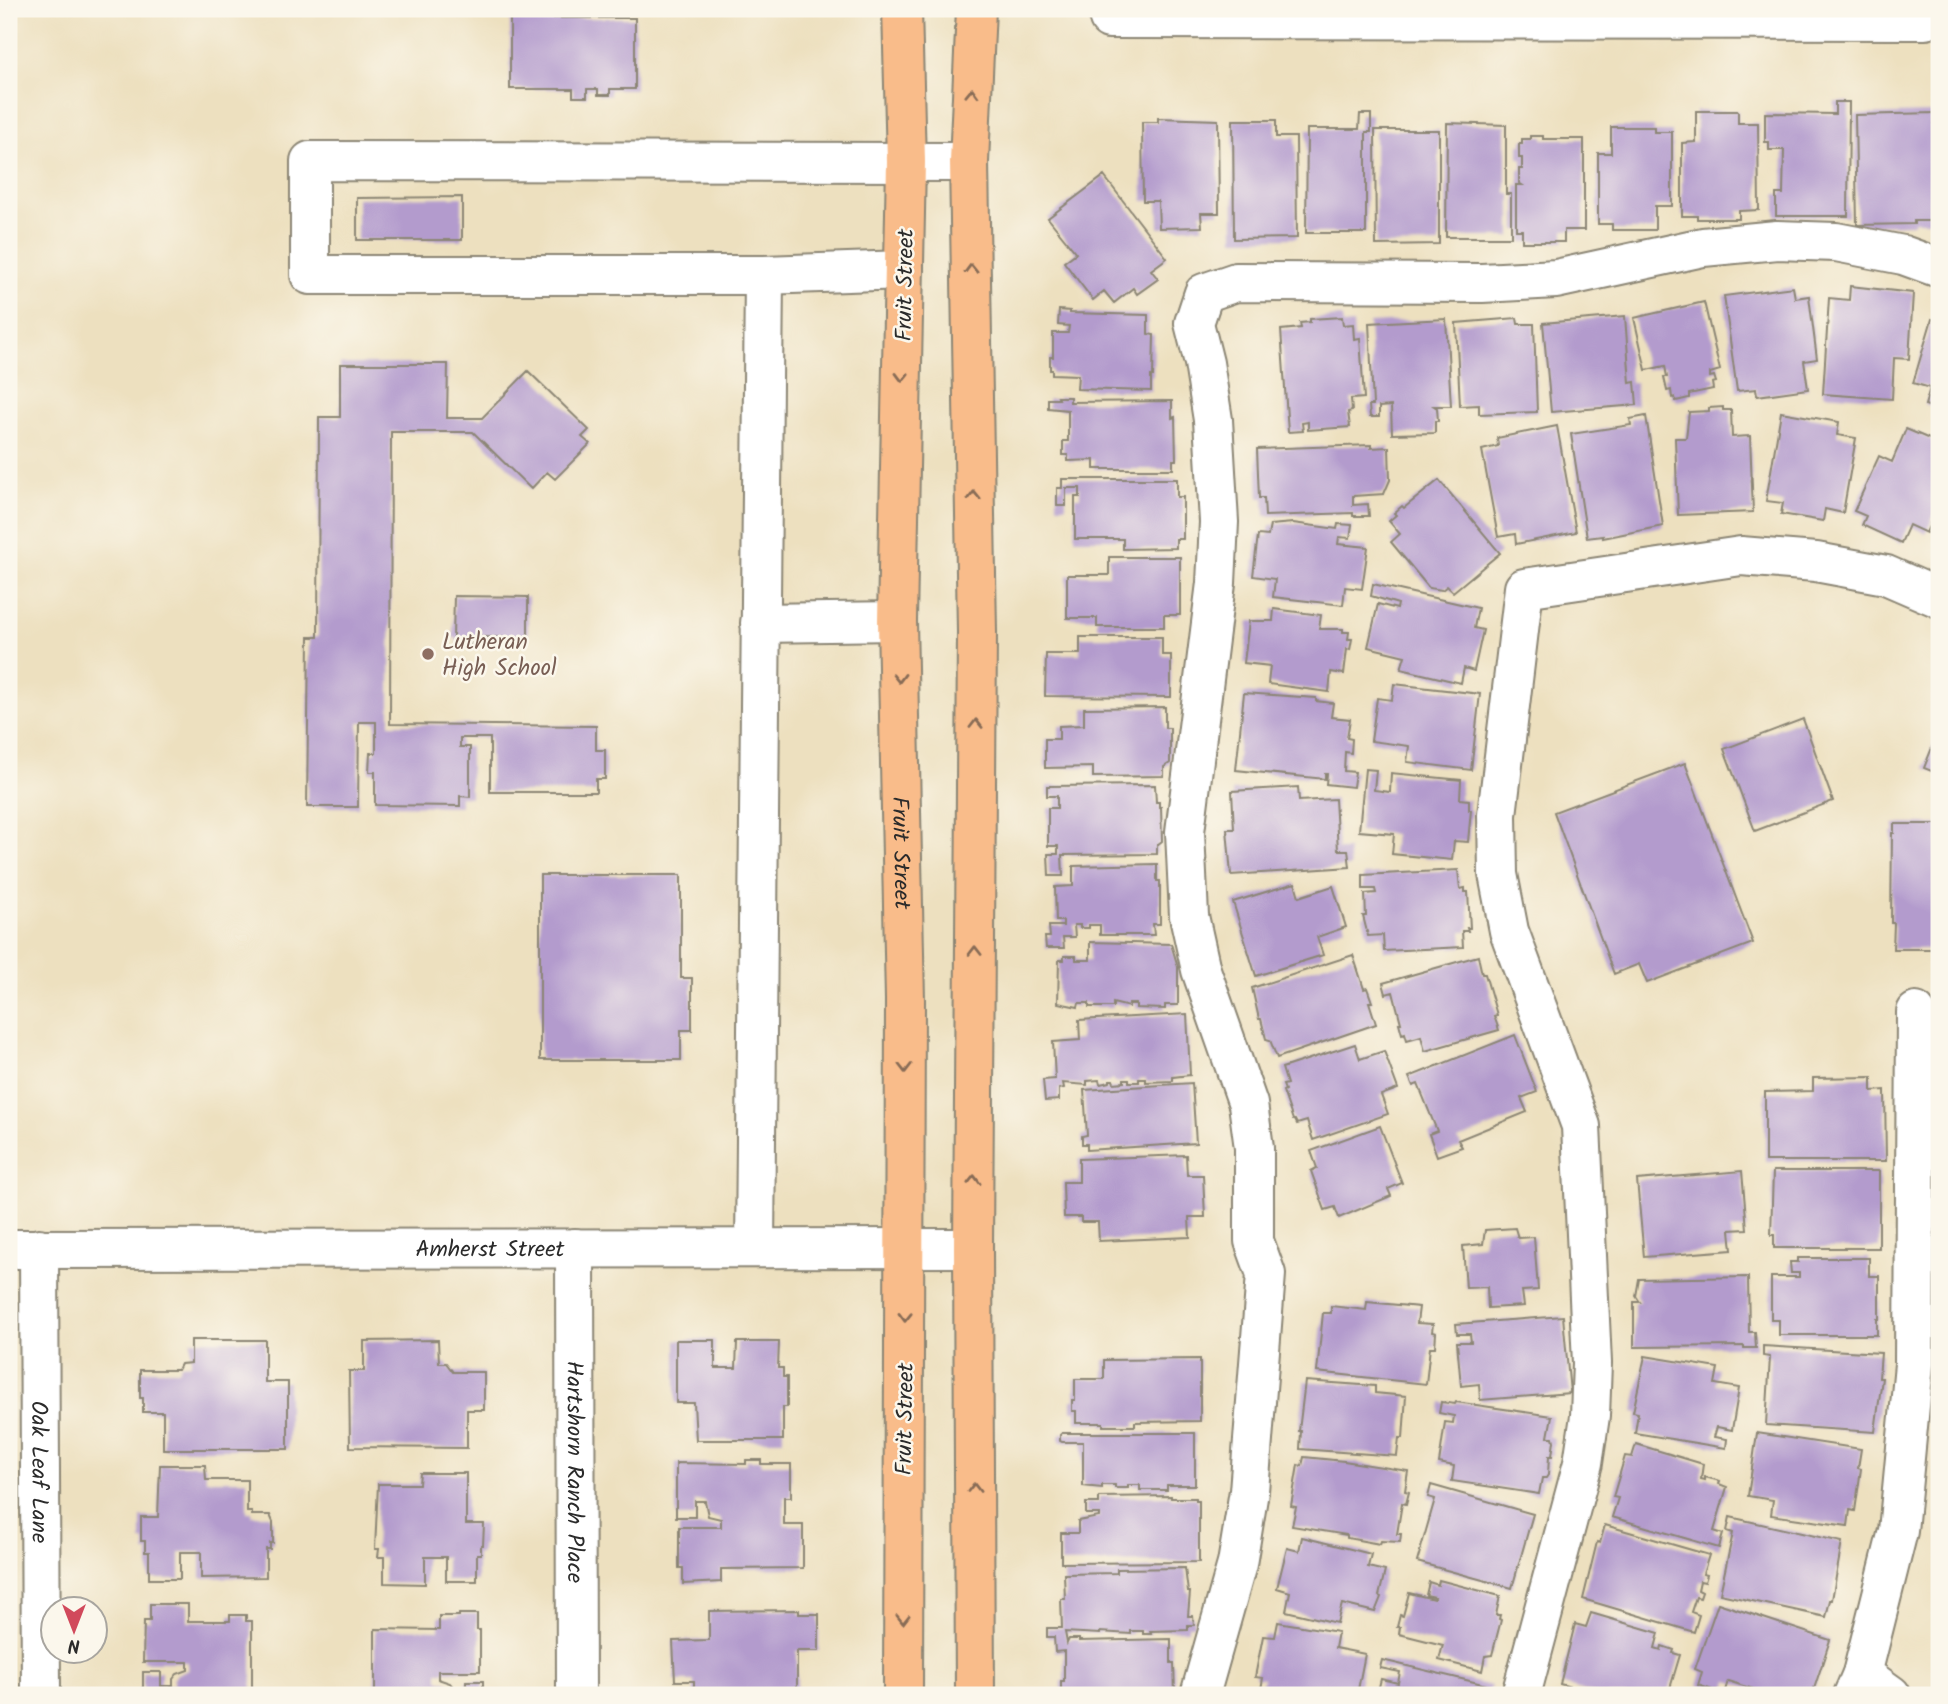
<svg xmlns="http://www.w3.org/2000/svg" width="1948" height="1704" font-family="Kalam,sans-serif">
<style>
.building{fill:#b39bcd}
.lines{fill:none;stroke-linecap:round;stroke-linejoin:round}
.minor-casing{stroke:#8c8675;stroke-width:42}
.major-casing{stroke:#8c8675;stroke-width:42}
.minor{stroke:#fff;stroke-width:38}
.major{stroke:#f9bc8a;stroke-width:38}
.oneway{stroke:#886c56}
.education-dot{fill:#8d6e63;stroke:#fbf7ec;stroke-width:2.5}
.labels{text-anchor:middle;stroke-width:5;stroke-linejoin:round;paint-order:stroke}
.street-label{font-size:23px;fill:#2b2b2b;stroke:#fbf7ec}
.education-label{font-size:23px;fill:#785e54;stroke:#fbf7ec;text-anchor:start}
</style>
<rect width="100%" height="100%" fill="#fbf7ec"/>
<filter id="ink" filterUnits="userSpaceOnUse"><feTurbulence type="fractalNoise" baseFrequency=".0143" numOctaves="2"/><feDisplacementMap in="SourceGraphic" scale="14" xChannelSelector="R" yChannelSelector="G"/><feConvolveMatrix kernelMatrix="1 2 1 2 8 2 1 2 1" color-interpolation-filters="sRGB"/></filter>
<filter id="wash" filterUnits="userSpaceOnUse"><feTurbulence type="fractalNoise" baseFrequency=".00686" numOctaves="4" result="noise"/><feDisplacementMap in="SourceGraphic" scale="28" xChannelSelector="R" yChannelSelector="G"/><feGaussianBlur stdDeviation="1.57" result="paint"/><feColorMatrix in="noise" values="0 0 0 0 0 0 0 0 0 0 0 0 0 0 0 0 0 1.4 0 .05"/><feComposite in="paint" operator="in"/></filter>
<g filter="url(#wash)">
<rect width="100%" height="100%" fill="#ede0bf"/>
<g id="blocks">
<path class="building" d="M510 18H635V89H610V95H598V89H587V97H573V89H510Z
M1835 102H1849L1848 216H1776V194H1783L1784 150H1769V142H1765V113L1835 114Z
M1696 111H1738V123H1758L1759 210 1739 211V219H1697V216H1682V143L1696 142Z
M1934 113 1936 221H1914V224L1857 225 1855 115Z
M1360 114H1371V132H1366V233H1306L1307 129H1359Z
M1158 118 1218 120 1219 213H1201L1202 227 1159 228 1158 201H1143L1142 122H1158Z
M1233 120H1276V137H1296L1297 238 1234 239Z
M1447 123 1506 125V194H1511V237H1446Z
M1611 127H1654V132H1672V206H1655V230H1612V224H1598V153H1611Z
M1375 130H1439V244L1376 245Z
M1530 136H1543V139H1584V230H1564V242H1522V230H1516V185H1522L1519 183V169H1522V158H1519V144H1522V139H1530Z
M1104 176 1167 258 1151 270 1158 279 1137 294 1133 288 1114 303 1104 291 1093 300 1064 262 1076 253 1048 218Z
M462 197V240H357V198Z
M1850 286 1913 293 1909 359 1894 358 1892 399 1823 394 1829 298 1849 300Z
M1793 287 1795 298 1809 296 1817 359 1804 361 1808 389 1757 396 1756 389 1737 391 1724 296Z
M1704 302 1720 370 1710 373V377L1714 376 1716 382 1712 383 1713 389 1689 394V398L1676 401 1675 397 1672 398 1671 390 1667 391 1664 377H1667L1665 366 1646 370 1634 318Z
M1059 310 1070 311V313L1148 315V334L1154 335 1153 376H1151V391L1077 389 1078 375 1052 374V370H1050V357H1053V333H1068L1069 326 1058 325Z
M1625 316 1630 383 1635 382 1637 405 1551 412 1543 323Z
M1342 317 1343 325 1353 324 1354 339 1360 338 1364 398 1351 399 1352 411 1348 412 1350 427 1308 430V422L1302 423 1303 431 1288 432 1281 330 1301 328 1300 323 1310 322V319Z
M1517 318 1518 324H1534L1537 412 1479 414V405L1460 406 1456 323Z
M1446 319 1451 406H1434L1437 408 1438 421H1435V433L1392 434 1391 406 1379 407V417H1370L1369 405H1373L1369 323Z
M1932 319 1939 321V409L1925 405 1930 388 1913 383Z
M340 364H448L447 418H482L528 371 589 430 582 437 590 444 555 479 547 472 531 489 473 432H391L390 724 596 726V750H605V779H596V792H490V738H460V747H470V797L460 796V806L375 805V772H369L370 753H376V722H359L358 807H307L309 637H318L319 417H340Z
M1058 397H1070V402L1172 401V418L1175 417 1176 460H1173V469H1094V460L1068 461V455H1063V441H1068V410L1048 408V399H1059Z
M1723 407V410H1731L1732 437 1750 436 1753 512 1678 515 1675 438H1686L1689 412 1709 411V408Z
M1781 412 1839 422 1837 435 1856 438 1843 513 1825 509 1823 521 1781 514 1783 503 1766 501Z
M1646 416 1663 526 1603 538V536L1587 538 1571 434 1631 425 1630 419Z
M1557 426 1576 532 1516 544 1515 534 1498 537 1482 450 1498 446 1497 438Z
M1906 429 1939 443V504L1926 533 1909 525 1901 543 1862 525 1866 516 1854 511 1879 456 1892 462Z
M1371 445V448L1389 447 1390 480 1384 494 1353 496V505L1368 504 1369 516H1353V513L1265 516 1264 498H1259L1257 449Z
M1062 479H1177V497H1183V539H1176V548L1123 549V539H1075V497H1080V488H1066V506H1057V488H1062Z
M1439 480 1500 553 1453 592 1447 586 1442 590 1429 588 1391 542 1400 534 1389 521 1396 515 1394 513 1402 506 1404 508Z
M1293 523 1337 529 1338 524 1352 525 1350 538 1339 537 1338 544 1368 547 1362 589 1345 587 1343 605 1273 597 1275 579 1253 576 1258 535 1268 536 1270 525Z
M1109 557H1180V615H1164V627H1097V618H1067V575H1109Z
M1373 584 1478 608 1474 628 1483 630 1474 671 1464 668 1461 683 1401 669 1405 656 1368 647 1378 604 1397 609 1398 604 1371 596Z
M454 596 528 597V638L473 637V645H457V638H453Z
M1274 609 1321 615 1319 629H1343V632H1349L1348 639H1352L1350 650 1347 649 1344 674 1331 672 1329 692 1268 684 1270 666 1244 663 1249 621H1273Z
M1080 637H1162V655H1171V697L1045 696 1046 654H1080Z
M1394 684 1480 694 1471 770 1407 762 1409 746 1371 741 1377 698 1392 700Z
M1244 693 1316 698V701L1333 703 1331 717 1350 719 1347 738 1352 739 1351 753 1345 752 1344 771 1355 772 1353 787 1326 784 1327 774H1325V779L1236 770Z
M1165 707V728H1170V763L1164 767V776L1093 777V767L1045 768V739H1059V726L1084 725V708Z
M1803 719 1833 801 1755 831 1724 749Z
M1939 730V774L1924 768Z
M1685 763 1753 943 1647 983 1639 964 1614 974 1554 812Z
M1365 769 1376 770 1374 790 1390 792 1391 773 1461 780 1460 799 1469 800V810H1471L1468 842 1454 841 1452 860 1392 854 1394 834 1359 831Z
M1155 785 1156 802H1159V807H1161L1162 841 1157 845V854L1062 855 1063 876H1049L1048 854H1058V846H1048V808H1057V796H1047V786Z
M1298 787 1299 801 1335 799 1338 850H1348L1350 867 1231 875 1227 829H1234L1232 791Z
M1894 824H1939V949H1893L1894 923H1891L1892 833H1894Z
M1157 864V881H1160V924H1153L1154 935H1100V925H1089V928H1080V925H1074L1075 937H1063L1064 948H1046L1045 937H1050L1049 926H1063V921H1056L1055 887 1073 886V866Z
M1458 870 1460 889 1465 888V892H1468L1470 928H1467L1468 931H1462L1463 947 1384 951 1383 935 1368 936 1363 916H1366L1365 894 1376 893 1375 889H1363V875Z
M540 875H681V978H692V1030H681V1060H540Z
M1295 883 1299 897 1333 886 1346 927 1317 937 1323 955 1256 976 1233 902Z
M1090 942 1171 944 1178 967V1005H1165V1009L1136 1008V1004H1129V1007L1113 1003V1007H1089V1003H1079L1078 1007 1058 1003 1059 960H1064V956H1076V960H1090Z
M1353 955 1364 989 1367 988 1372 1002H1369L1376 1024 1277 1058 1270 1040 1266 1039 1261 1019H1259L1252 988Z
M1478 956 1482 974H1485L1497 1015 1494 1016 1499 1030 1425 1051 1421 1036 1407 1040 1405 1033 1402 1034 1399 1023H1401L1393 992 1386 994 1383 983Z
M1187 1014 1190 1075 1173 1077V1081L1146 1082V1079H1139V1082H1129V1079H1124V1082L1114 1083 1113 1080H1110V1082L1100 1084 1099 1080 1087 1081V1085L1063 1083 1064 1088 1059 1089V1100L1045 1101 1043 1080 1055 1079 1053 1042 1080 1040 1079 1020Z
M1515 1035 1537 1092 1521 1098 1527 1112 1458 1140 1462 1147 1437 1156 1429 1134 1437 1131 1418 1084 1413 1086 1409 1077Z
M1355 1044 1360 1059 1384 1051 1398 1089 1381 1095 1388 1114 1313 1140 1307 1121 1297 1124 1295 1120H1293L1283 1091 1285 1090 1283 1085 1287 1084 1282 1068Z
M1872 1077V1091L1885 1090 1886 1161H1765V1092L1813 1091V1078Z
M1192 1083 1196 1143 1087 1150V1144H1082V1136L1087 1135 1084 1090Z
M1380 1126 1402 1183 1388 1189 1391 1196 1339 1218 1335 1207 1325 1210 1311 1171 1317 1168 1311 1151Z
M1186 1155 1187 1175H1203L1205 1217H1189L1190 1237 1099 1241 1098 1222H1081V1217H1064L1063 1182H1079V1159Z
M1742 1171 1747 1229 1730 1230 1732 1250 1644 1257 1637 1180Z
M1773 1171H1879V1248H1774V1235H1771Z
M1515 1228 1518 1238 1534 1237 1538 1290 1522 1291 1524 1306 1488 1308 1487 1287 1466 1288 1463 1246 1483 1244 1485 1230Z
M1798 1258H1869V1276H1879V1319H1877V1335H1779V1320H1771V1277H1799V1273H1791L1790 1262H1798Z
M1748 1277 1749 1332H1755L1756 1348H1744V1346L1634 1347V1302H1640L1636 1296 1639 1279Z
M1367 1302 1419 1307 1417 1323 1433 1324 1432 1332 1436 1333 1435 1347H1430L1426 1384 1317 1372 1323 1313H1331V1306L1366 1310Z
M1563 1316 1570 1393 1480 1400 1479 1384 1461 1386 1457 1342H1471L1470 1334H1457L1456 1324Z
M191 1340H265V1382H288V1449H163V1412H143V1398H140V1370H178L181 1364 191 1363Z
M438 1340 439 1363H446L453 1372H484V1410H467V1448L350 1447 349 1371H364V1341Z
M676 1340H715V1368H736L737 1342H779L778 1368H783V1377H787V1407H783V1440H696L694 1403H676Z
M1763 1346 1881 1353 1879 1378H1882L1875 1432 1766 1425 1770 1357 1763 1356Z
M1645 1356 1718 1368 1715 1384 1739 1388 1732 1430 1717 1427 1714 1437 1727 1439 1726 1448 1635 1433 1638 1413 1633 1412Z
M1200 1359V1421L1135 1422V1426H1103V1423H1076V1411H1072V1400H1075V1379H1104V1360Z
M1305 1381 1375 1386V1393L1406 1396 1403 1438H1399L1397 1456 1300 1449 1301 1431H1299Z
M1441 1402 1455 1404 1456 1402 1552 1416 1548 1437H1553L1554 1441 1552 1456H1549L1548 1475 1546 1478H1542L1539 1494 1452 1481 1454 1466 1439 1463 1445 1422 1453 1423 1454 1416 1439 1413Z
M1062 1433H1195V1485H1167V1490H1140V1485H1128V1488H1115V1485H1102V1488L1083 1486V1442H1062L1060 1441V1435Z
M1757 1433 1861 1449 1858 1468 1861 1469 1855 1511 1850 1510 1848 1526 1771 1515 1773 1500 1748 1496Z
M1636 1444 1703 1464 1701 1479 1705 1480V1477L1720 1481 1719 1484 1727 1487 1714 1531 1723 1534 1719 1548 1612 1517 1618 1498 1613 1497 1625 1456 1632 1457Z
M1304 1457 1344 1461 1408 1471 1405 1491 1409 1492 1406 1504 1402 1503 1397 1534H1401L1400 1542 1381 1541 1380 1544 1347 1538V1535L1292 1526 1296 1507 1291 1506 1298 1465 1302 1466Z
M746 1460H761V1464H791V1497H784V1525H803V1568L721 1569V1582L683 1584V1568H679V1527H721V1519L708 1516 705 1501H695V1517H676V1463L746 1464Z
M160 1465H205L206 1480H247V1512H252V1515H270L273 1522V1543H270V1549H266V1577L201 1578V1552H180V1579H149V1552H145V1541H141V1517H158Z
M420 1473H466V1524H484L483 1545H481V1554H477V1581H446V1557H425V1584L384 1583V1557H378L379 1549H375L378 1484H419Z
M1431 1485 1533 1514 1512 1588 1417 1562 1435 1499 1428 1497Z
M1171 1496V1498H1196V1501H1199V1562L1061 1563V1533H1078V1521L1099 1517V1514H1086V1503H1099V1497Z
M1730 1517 1842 1542 1832 1600H1830L1826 1617 1720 1594 1733 1533 1727 1531Z
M1605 1525 1709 1555 1703 1574 1707 1575 1705 1582 1700 1581 1698 1590 1702 1592 1700 1598 1696 1597 1691 1612 1699 1615 1694 1632 1583 1599 1597 1542 1600 1543Z
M1302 1537 1371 1554 1368 1567 1385 1571 1379 1596 1381 1597 1375 1612 1342 1604 1337 1623 1286 1611 1290 1592 1277 1588 1287 1548 1299 1551Z
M1185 1568 1188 1592H1190L1188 1616H1193L1194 1625H1188V1630L1150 1631 1151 1634H1143V1631H1131V1634L1100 1632V1634L1065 1632 1067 1643 1069 1639H1079V1641L1171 1639V1663H1174L1175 1695 1061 1694V1681H1064V1651L1055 1652 1054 1637H1047V1628H1062L1061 1599H1065L1064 1574 1117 1573V1569Z
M1439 1580 1500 1596 1496 1615H1500L1499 1619 1501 1620 1492 1655 1485 1656 1482 1671 1439 1660 1443 1645 1399 1634 1400 1627H1397L1400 1615 1403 1616 1409 1593 1434 1599 1435 1597 1426 1595 1429 1582 1438 1585Z
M1936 1599H1939V1670H1934Z
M1718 1603 1830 1640 1812 1695H1772L1728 1681 1724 1694 1698 1685 1702 1672 1695 1669Z
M150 1604H188V1621H230V1615H246V1621H252V1692H259V1695H143V1672H161V1686H173V1679L177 1674 188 1670V1662H143L144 1621H150Z
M799 1610V1614H819V1651H797V1695H694V1681H675L673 1641 709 1640V1611Z
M1591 1613 1659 1633 1655 1648 1661 1650 1662 1646 1674 1650 1673 1653 1680 1655 1668 1695H1599L1560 1684 1575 1624 1586 1627Z
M459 1614H477V1630H480V1671H438V1679L450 1683 454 1688V1695H375V1629L439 1630V1616H459Z
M1278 1622 1338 1632 1335 1648 1365 1654 1357 1695 1344 1692V1695H1260L1263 1678 1255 1677 1263 1636 1275 1637Z
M1382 1660 1491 1686 1489 1695H1377L1381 1679 1398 1683 1400 1672 1380 1668Z
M466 1681H483V1695H466Z"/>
</g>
</g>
<g filter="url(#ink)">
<use href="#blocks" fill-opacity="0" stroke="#8c8675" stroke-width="2"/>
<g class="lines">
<g class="minor-casing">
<g id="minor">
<path d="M1109 9V19L1925 20V9"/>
<path d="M904 270 764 275H310V161L969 162"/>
<path d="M760 623 897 621"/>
<path id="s1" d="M39 1248 41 1695"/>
<path id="s2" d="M575 1248 576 1695"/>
<path d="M755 1248 764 275"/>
<path id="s3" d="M9 1249 973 1248"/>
<path d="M1862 1674 1891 1695"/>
<path d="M1200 1695 1237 1564 1249 1491 1266 1274 1254 1241V1148L1248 1104 1201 970 1189 916 1185 832 1216 583 1219 522 1213 420 1204 363 1194 323 1204 293 1236 282 1482 283 1556 279 1703 247 1777 240 1836 242 1903 255 1939 268"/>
<path d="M1521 1695 1583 1463 1590 1416 1592 1363 1581 1126 1509 931 1498 874 1497 815 1524 588 1741 556 1816 562 1886 575 1939 598"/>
<path d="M1853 1695 1862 1674 1898 1531 1914 1364 1916 1012"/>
</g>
</g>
<g class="major-casing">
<g id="major">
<path id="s4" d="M902 9 906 162 897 621 905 1000 903 1695"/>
<path d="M975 1695 973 1248 977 632 969 162 976 9"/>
</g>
</g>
<use href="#minor" class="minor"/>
<use href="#major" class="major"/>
</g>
<defs><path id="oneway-chevron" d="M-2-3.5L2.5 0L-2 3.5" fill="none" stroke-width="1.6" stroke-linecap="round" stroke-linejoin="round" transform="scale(1.75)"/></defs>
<g class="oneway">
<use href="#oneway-chevron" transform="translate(972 93) rotate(-88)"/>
<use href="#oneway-chevron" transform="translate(971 269) rotate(-91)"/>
<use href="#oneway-chevron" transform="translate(902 377) rotate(91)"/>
<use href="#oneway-chevron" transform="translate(974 496) rotate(-91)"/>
<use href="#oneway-chevron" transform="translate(899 678) rotate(89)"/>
<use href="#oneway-chevron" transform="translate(976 724) rotate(-90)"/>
<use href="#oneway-chevron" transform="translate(975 951) rotate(-90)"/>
<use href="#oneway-chevron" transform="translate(905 1068) rotate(90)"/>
<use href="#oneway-chevron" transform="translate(974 1180) rotate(-89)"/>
<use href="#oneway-chevron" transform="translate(905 1317) rotate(91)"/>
<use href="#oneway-chevron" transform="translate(974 1488) rotate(-90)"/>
<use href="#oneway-chevron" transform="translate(903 1619) rotate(90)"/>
</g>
</g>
<circle class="education-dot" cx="428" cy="654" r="7"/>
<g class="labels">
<g class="street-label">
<text transform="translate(904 285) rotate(-89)" y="8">Fruit Street</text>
<text dy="8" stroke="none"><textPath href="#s4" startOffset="844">Fruit Street</textPath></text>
<text dy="8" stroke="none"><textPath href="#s3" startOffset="481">Amherst Street</textPath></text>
<text transform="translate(904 1419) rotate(-89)" y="8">Fruit Street</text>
<text dy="8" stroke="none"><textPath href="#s2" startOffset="224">Hartshorn Ranch Place</textPath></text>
<text dy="8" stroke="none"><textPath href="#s1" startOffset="224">Oak Leaf Lane</textPath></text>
</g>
<g class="education-label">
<text x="442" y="649">Lutheran<tspan x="442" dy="26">High School</tspan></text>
</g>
</g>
<rect width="1948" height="1704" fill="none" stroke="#fbf7ec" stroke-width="35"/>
<g transform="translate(74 1630) rotate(180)"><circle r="33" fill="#fbf7ec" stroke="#a8a59f" stroke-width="2"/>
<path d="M0-5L12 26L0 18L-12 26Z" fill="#d1495b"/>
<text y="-10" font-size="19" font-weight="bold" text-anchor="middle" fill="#2b2b2b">N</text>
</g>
</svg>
